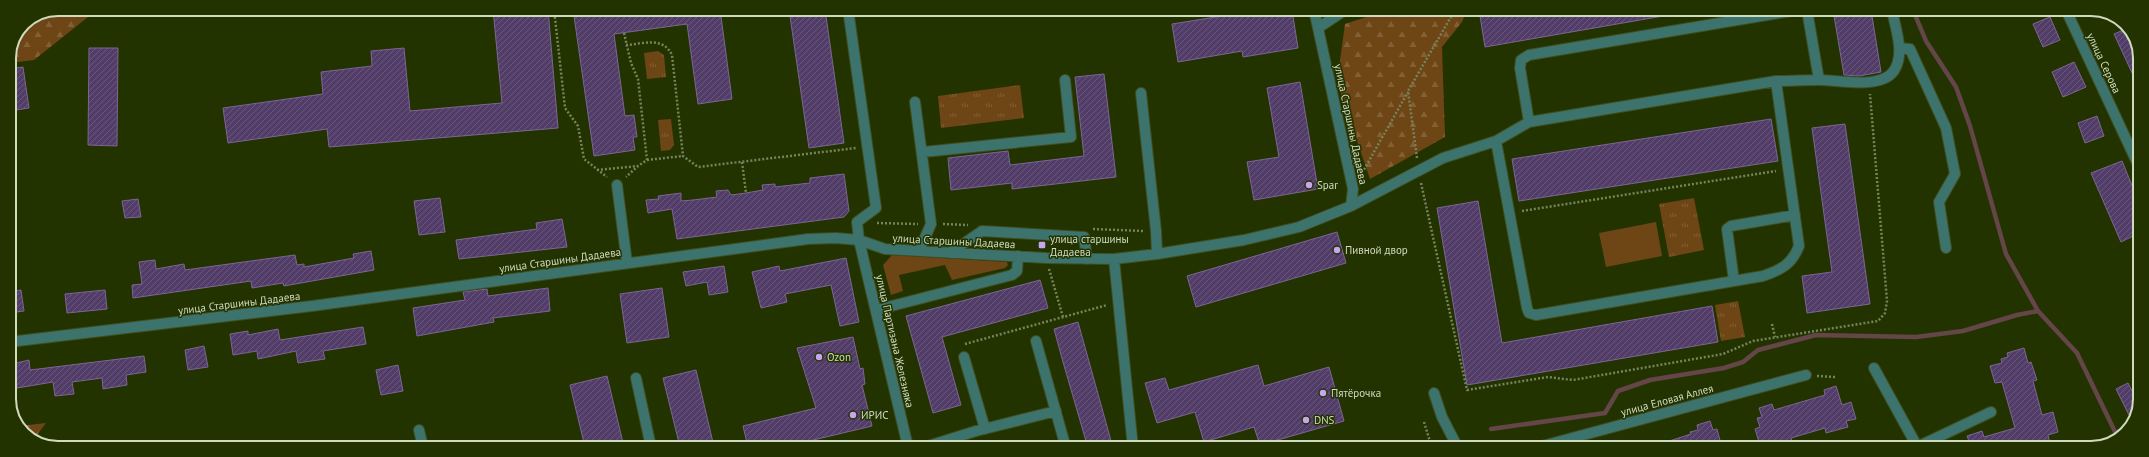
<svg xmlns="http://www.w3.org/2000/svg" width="2149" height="457" font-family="'PT Sans',sans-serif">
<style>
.grass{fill:#6e4514}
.forest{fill:url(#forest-firs)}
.park{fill:url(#park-tufts)}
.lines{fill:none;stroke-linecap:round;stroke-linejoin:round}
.stream{stroke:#644548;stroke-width:4.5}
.building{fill:url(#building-hatch);stroke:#7c6595}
.minor-casing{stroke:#3f4e1f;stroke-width:12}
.path{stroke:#76845d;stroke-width:2.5;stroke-dasharray:2 2;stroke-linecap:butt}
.minor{stroke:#3d736d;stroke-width:10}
.poi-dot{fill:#c8a5ee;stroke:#233300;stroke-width:1.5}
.labels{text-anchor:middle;stroke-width:3;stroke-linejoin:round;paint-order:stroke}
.street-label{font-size:11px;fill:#cfdabf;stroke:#233300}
.poi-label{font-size:11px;fill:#cfdabf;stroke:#233300;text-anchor:start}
.rim{fill:none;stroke:#cfdabf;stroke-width:2}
</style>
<defs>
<pattern id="forest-firs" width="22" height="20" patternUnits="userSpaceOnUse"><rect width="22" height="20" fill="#6e4514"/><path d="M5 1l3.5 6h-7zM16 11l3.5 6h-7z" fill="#825f34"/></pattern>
<pattern id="park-tufts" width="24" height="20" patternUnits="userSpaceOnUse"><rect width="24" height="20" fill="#6e4514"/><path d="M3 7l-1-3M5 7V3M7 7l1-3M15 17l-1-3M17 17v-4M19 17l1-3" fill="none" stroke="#825f34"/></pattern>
<pattern id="building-hatch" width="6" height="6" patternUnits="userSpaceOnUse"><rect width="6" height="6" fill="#523c68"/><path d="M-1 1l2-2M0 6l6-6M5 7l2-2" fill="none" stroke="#6a587c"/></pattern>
</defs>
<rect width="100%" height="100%" fill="#233300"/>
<path class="grass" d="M1656 222 1662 256 1606 267 1599 233Z
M892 255 1007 262 1008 265 1005 268 952 280 945 265 899 275 903 291 891 295 883 265Z"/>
<path class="forest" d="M59 9H110L88 17 34 60 9 63V58L24 23Z
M1382 10H1467L1462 22 1442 47 1445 137 1370 179 1337 82 1345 24 1381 12Z
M46 423 34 439 23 433 20 426Z"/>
<path class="park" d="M658 51 664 55 666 77 647 79 644 53Z
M1020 85 1024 118 941 128 938 96Z
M671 119 674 145 670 150 661 151 658 120Z
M1694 198 1704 250 1669 257 1659 204Z
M1738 301 1745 337 1721 341 1715 305Z"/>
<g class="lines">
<path class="stream" d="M1913 10 1926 41 1956 87 1970 126 2006 254 2038 311 2077 353 2118 438
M1491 429 1605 413 1618 391 1650 380 1724 368 1743 362 1758 350 1816 335 1916 337 1963 331 2017 315 2038 311"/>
</g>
<path class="building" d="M493 9H548L558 128 329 147 327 129 228 143 223 108 323 94 321 72 372 66 371 51 404 48 410 111 502 103Z
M573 9H720L732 99 698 104 687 24 614 34 625 116 634 115 637 137H633L635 150 594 156Z
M789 9H825L844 143 809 148Z
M1260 10H1292L1298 48 1243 57 1242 51 1178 62 1172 24Z
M1519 10H1662L1663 16 1485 47 1480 16Z
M1833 10H1871L1881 72 1859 76 1844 75Z
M2050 17 2060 40 2043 47 2033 24Z
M2128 28 2140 55V90L2114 34Z
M89 48H118L117 146 88 145Z
M2074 62 2086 87 2063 97 2052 72Z
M23 67 29 108 9 111V69Z
M1104 74 1116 177 1012 189V183L951 190 948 158 1008 151 1010 165 1084 156 1075 77Z
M1300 82 1318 189 1254 200 1247 162 1279 157 1267 88Z
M2097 116 2104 136 2085 143 2078 123Z
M1771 119 1778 161 1519 201 1512 159Z
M1845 124 1870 304 1807 313 1802 276 1832 272 1812 128Z
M2122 161 2140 205 2139 233 2121 242 2091 173Z
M844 174 849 211 844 217 677 239 672 209 648 213 646 200 659 199 658 196 681 193V201L693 200 717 197 716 191 728 190 731 195 746 193 763 190 762 185 775 184V187L810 183V178Z
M440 198 445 232 419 235 414 201Z
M138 199 141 217 125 218 122 201Z
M1478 201 1502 343 1712 306 1718 342 1467 385 1437 208Z
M562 219 567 247 459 259 456 240 537 229 536 223Z
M1337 232 1346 263 1196 307 1187 276Z
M371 251 374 270 284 286 283 283 252 288 251 281 133 298 132 285 142 284 139 262 155 260 156 269 184 264 185 270 295 255 297 265 304 264V267L354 258 353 254Z
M846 258 859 322 840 326 831 285 785 294 787 302 761 308 752 272 779 266 780 271Z
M724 266 728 292 709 295 707 282 686 286 683 272Z
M1040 280 1048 308 942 337 961 405 933 413 906 316Z
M548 288 550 311 493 318 494 322 417 336 413 308 465 300 463 292 487 289 488 296Z
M662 288 669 337 627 343 620 294Z
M21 290 24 311 9 313V292Z
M105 290 107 309 67 313 65 294Z
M1078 322 1113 448H1088L1063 362 1054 329Z
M363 327 366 344 323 351 325 359 298 363 296 351 258 359 257 351 233 355 230 334 248 331V335L278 329 280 340Z
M853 337 860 369 863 368 865 384 862 385 872 426 784 447H748L743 426 816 408 797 348Z
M204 346 208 367 188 370 185 350Z
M2024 348 2028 363 2031 362 2037 380 2033 381 2042 415 2053 412 2058 432 2048 435 2050 444 2035 448H1959L1958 444 1969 441 1967 436 1982 431 1984 437 2015 428 2002 382 1995 383 1990 366 2002 363 2001 359 2008 357 2007 353Z
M144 356 146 372 126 375 127 385 103 389 102 378 72 382 74 394 55 396 53 382 17 388 12 364 29 360 30 370Z
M398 365 403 391 381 395 376 370Z
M1258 365 1264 386 1329 367 1344 421 1260 445 1254 427 1204 442 1195 412 1157 423 1145 383 1165 378 1169 390Z
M696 370 714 447H680L663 378Z
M607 376 624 447H585L570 385Z
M2128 383 2139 405 2132 421 2116 389Z
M1836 386 1842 405 1851 402 1856 419 1846 421 1848 427 1826 433 1825 428 1791 438 1793 444 1782 448H1772L1770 442 1760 445 1755 429 1760 427 1757 418 1762 417 1759 408 1772 404 1774 410 1825 395 1824 390Z
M1710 421 1713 430 1717 429 1722 448H1658L1657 445 1691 434 1690 432 1698 430 1697 425Z"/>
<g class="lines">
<g class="minor-casing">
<path id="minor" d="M848 9 876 208 857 222 859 240 908 447
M1314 10 1318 28
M1345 10 1318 28 1353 189 1351 206
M1802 10 1805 11 1808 16 1819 80
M2066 10 2140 169
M1899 48 1910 49 1946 128 1955 174 1939 202 1946 248
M1776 81C1790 81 1805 80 1819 80 1839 80 1886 91 1896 67 1904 50 1895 27 1892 10
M1141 93 1156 231 1157 254
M915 102 931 224 919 251
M1529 122 1520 68 1521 60 1529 55 1797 10
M923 152 1071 137 1065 80
M617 185 627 263
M950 253 982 231 1084 237 1087 259
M1114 259 1133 448
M1734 281 1727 229 1731 226 1795 215
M876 310 1012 275 1017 271 1018 256
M1036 341 1066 448
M9 342 312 306 808 239 836 238 859 240 885 249 1046 258 1114 259 1157 254 1244 240 1299 227 1351 206 1443 158 1496 141 1529 122 1776 81 1799 246C1792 264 1781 270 1763 276L1536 315 1529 313 1527 308 1496 141
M964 357 985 429
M1874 368 1918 448
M636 378 651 447
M1434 393 1442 417 1458 448
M419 430 423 447
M1579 436 1582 448
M925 447 976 431 1056 411
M1917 447 1991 412
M1535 448 1806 375"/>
</g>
<path class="path" d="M554 9 565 108 578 126 584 159 607 177
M624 33 631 63 638 79 647 160 638 166 626 177
M626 45C643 44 663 36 672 55L683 156 698 167 856 148
M1417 158 1408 91 1455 10
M647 160 683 156
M742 162 746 193
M597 170 638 166
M1362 173 1408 92
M1421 183 1467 390 1548 377 1573 380 1723 354 1753 341 1878 321 1885 313 1887 301 1870 94
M1522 211 1776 171
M877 223 918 224
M943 224 968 225
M1093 229 1144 231
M1049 269 1063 317
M1772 324 1775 337
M965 344 1107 305
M1817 376 1835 377
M1424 422 1432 448"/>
<use href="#minor" class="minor"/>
</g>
<g class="poi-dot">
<circle cx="1309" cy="185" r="4"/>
<rect x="1038" y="241" width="8" height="8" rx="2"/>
<circle cx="1337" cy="250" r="4"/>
<circle cx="819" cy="357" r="4"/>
<circle cx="1323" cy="393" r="4"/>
<circle cx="853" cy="415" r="4"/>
<circle cx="1306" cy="420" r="4"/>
</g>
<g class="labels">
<g class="street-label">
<text transform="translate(2104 63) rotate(65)" y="4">улица Серова</text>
<text transform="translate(1351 124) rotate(78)" y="4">улица Старшины Дадаева</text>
<text transform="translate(954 241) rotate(3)" y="4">улица Старшины Дадаева</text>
<text transform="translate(560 260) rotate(-8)" y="4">улица Старшины Дадаева</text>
<text transform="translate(239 303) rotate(-7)" y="4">улица Старшины Дадаева</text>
<text transform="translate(895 341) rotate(77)" y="4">улица Партизана Железняка</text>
<text transform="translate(1667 400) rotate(-15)" y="4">улица Еловая Аллея</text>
</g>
<g class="poi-label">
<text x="1317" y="189">Spar</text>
<text x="1050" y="243">улица старшины<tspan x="1050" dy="13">Дадаева</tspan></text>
<text x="1345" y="254">Пивной двор</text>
<text x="827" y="361">Ozon</text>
<text x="1331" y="397">Пятёрочка</text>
<text x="861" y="419">ИРИС</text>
<text x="1314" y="424">DNS</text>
</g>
</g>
<path d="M0 0H2149V457H0ZM58 16H2091A42 42 0 0 1 2133 58V399A42 42 0 0 1 2091 441H58A42 42 0 0 1 16 399V58A42 42 0 0 1 58 16Z" fill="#233300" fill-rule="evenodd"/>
<path class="rim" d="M58 16H2091A42 42 0 0 1 2133 58V399A42 42 0 0 1 2091 441H58A42 42 0 0 1 16 399V58A42 42 0 0 1 58 16Z"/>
</svg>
